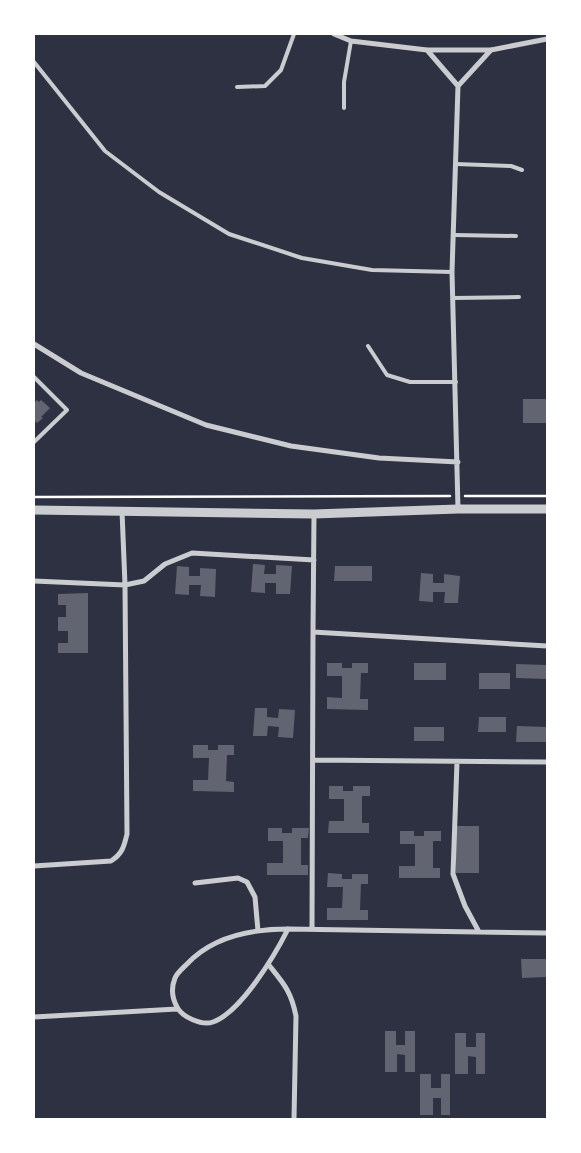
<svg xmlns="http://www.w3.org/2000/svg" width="581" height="1153" font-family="'Source Sans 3',sans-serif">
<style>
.building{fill:#626471}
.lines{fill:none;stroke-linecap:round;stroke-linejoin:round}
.path{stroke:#fff;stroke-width:2.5}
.service{stroke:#caccd0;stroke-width:4}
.minor{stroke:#caccd0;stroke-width:5}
.tertiary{stroke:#caccd0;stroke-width:9}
</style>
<rect width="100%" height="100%" fill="#2d3142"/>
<path class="building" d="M523 399H547V423H523Z
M37 400 39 402 41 400 50 408 41 417 43 418 37 423 34 420V403Z
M253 564 265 565 264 574H276V565L292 566 290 594H276V583H265V593L251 592Z
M177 566 189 567V576H200V568L216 569 215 597 200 596 201 585H189V595L175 594Z
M335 566H372V581H334Z
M421 573 433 574V583H444V574L460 576 458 603H444L445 592H433V602L419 601Z
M88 593V653H58V643H68V631H58V617H66V605H58V594Z
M327 663H342V668H352V663H368V673H361L360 699H368V710L327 709V697L342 698V676H327Z
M414 663H446V680H414Z
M516 664 546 665V679L516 678Z
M479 673H510V689H479Z
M255 708H267V717L278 718 279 709 295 710 293 738 278 737 279 727 268 726 267 736H253Z
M479 717H506V732H478Z
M517 726 547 727V742H516Z
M414 727H444V741H414Z
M193 745H208V750H218V745H234V755H227L226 781 234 782V792L193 791V780H208L209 758H193Z
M329 786H343V791H353V786H370V796H362V823H369V833H328L329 821H344V799H329Z
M456 826H479V873H456Z
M268 828H282V833H292V828H309L308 838H301V865H308V875H267V863H283V841H268Z
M400 831H414V836H424V831H441V841H433V868H440V878H399V866H415V844H400Z
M328 873 342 874V879H352V874H368V884H361L360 910H368V920H327V908H342L343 887H327Z
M521 959H547V977L522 978Z
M385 1031H396V1045H405V1031H415V1072H405V1055L397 1054V1072H385Z
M455 1033H466V1047H476V1033H485V1074H476V1057L468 1056V1074H455Z
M420 1074H431V1088H441V1074H450V1115H441V1098H433V1115H420Z"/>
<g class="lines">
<path class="path" d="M465 496H547
M34 497 450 496"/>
<path class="service" d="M34 62 105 151 159 192 229 234 302 258 372 270 452 272
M237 87 265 86 281 70 294 34
M344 108V82L351 41
M456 164 511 166 522 170
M454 235 516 236
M453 298 519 297
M368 346 387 375 410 382H456
M34 377 67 410 34 442"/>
<path class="minor" d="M334 34 351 41 427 50H491L547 39
M427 50 458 86
M34 344 81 373 206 425 291 446 379 458 458 462
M458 509 452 272 458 86 491 50
M34 581 125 585 144 581 165 564 192 553 314 560
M313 632 314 514
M313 760 547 762
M457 762 453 874 465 906 479 932
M34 866 111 861C122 854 124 847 127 834L125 585 122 511
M195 883 238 878 247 882 255 897 258 931
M288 929C275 955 241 1012 213 1022 202 1026 182 1017 177 1007 172 998 171 988 175 978 177 973 183 968 187 964 212 937 252 929 288 929L547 933
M312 929 313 632 547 646
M268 964C284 984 291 991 296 1016L294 1119
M34 1017 177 1009"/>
<path class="tertiary" d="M34 510 314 514 458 509H547"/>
</g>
<rect width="581" height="1153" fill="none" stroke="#ffffff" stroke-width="70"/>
</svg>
